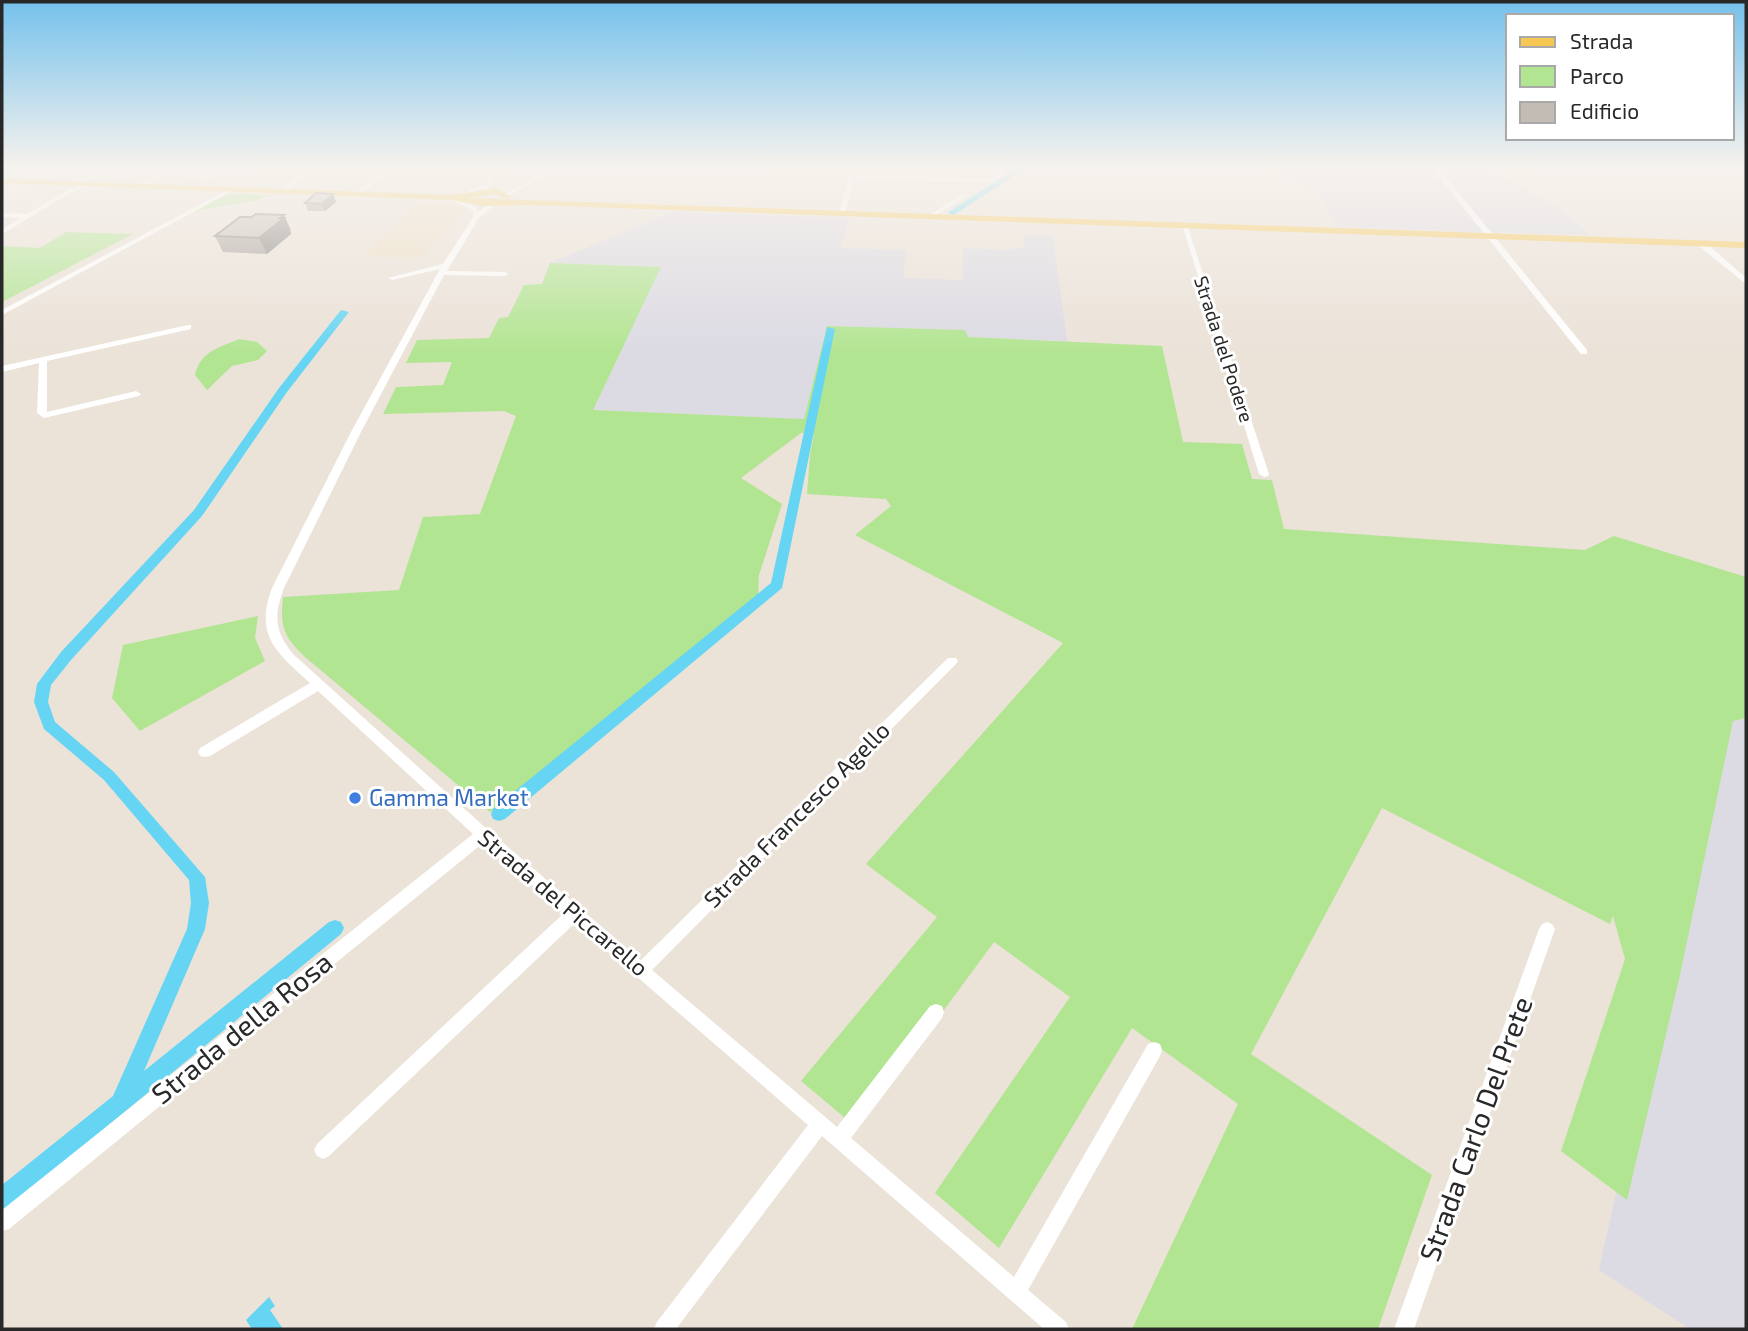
<svg xmlns="http://www.w3.org/2000/svg" width="1748" height="1331" font-family="'Exo 2',sans-serif">
<style>
.industrial{fill:#dcdae3}
.education{fill:#eedfc6}
.green{fill:#b2e592}
.water{fill:#66d5f3}
.lines{fill:none;stroke-linecap:round;stroke-linejoin:round}
.canal{fill:#66d5f3;fill-rule:evenodd}
.minor{fill:#fff;fill-rule:evenodd}
.major{fill:#f6c753;fill-rule:evenodd}
.wall{fill:#a8a29c}
.shaded-wall{fill:#88847f}
.building{fill:#c3bcb5;stroke:#88847f;stroke-width:2}
.shop-dot{fill:#3f7fe0;stroke:#fff;stroke-width:2.5}
.labels{text-anchor:middle;stroke-width:6;stroke-linejoin:round;paint-order:stroke}
.far-street-label{font-size:19px;fill:#282828;stroke:#fff}
.shop-label{font-size:23px;fill:#366cbe;stroke:#fff;text-anchor:start}
.street-label{font-size:23px;fill:#282828;stroke:#fff}
.near-street-label{font-size:28px;fill:#282828;stroke:#fff}
</style>
<rect width="100%" height="100%" fill="#ebe2d8"/>
<path class="industrial" d="M1275 166H1484L1564 211 1590 235 1338 227 1314 187 1282 180Z
M672 212 849 218 841 248 907 250 903 278 963 280V248L1007 250 1024 247V235L1053 236 1067 341 967 337 965 330 827 326 804 419 593 410 661 267 550 263Z
M1724 712 1746 721V1329H1690L1599 1270Z"/>
<path class="education" d="M419 203 457 204 465 210 422 258 364 256Z"/>
<path class="green" d="M240 193 267 195 259 200 195 211 221 197Z
M66 232 133 234 2 302V246L40 248Z
M550 263 661 267 593 410 804 419 827 326 965 330 968 337 1162 346 1183 442 1242 444 1252 479 1272 480 1284 529 1585 550 1614 536 1746 577V718L1733 721 1680 975 1627 1200 1561 1151 1625 959 1613 916 1610 924 1382 808 1251 1054 1432 1175 1378 1329H1132L1238 1104 1132 1028 999 1248 935 1193 1070 997 994 942 857 1128 801 1081 937 917 866 864 1063 643 855 535 891 506 886 499 807 494 810 455 814 434 801 433 741 478 782 504 759 575 758 596 490 812 305 657C283 636 280 627 283 597L399 590 423 517 480 514 516 416 504 411 383 414 396 387 443 385 452 362 406 363 417 340 489 338 499 318 508 317 524 285 542 284Z
M239 339 257 342 267 351 258 360 232 366 207 390 195 375C200 352 218 348 239 339Z
M258 616 255 638 265 661 140 731 112 698 123 645Z"/>
<path class="water" d="M269 1297 275 1306 270 1310 283 1329H252L246 1320Z"/>
<g class="lines">
<path class="canal" d="M1020 166H1029L954 215 947 213Z
M341 310 349 312 287 392 202 516 71 660 51 685 48 702 55 722 114 772 205 877 209 903 205 929 144 1071 329 922 335 920 341 922 344 928 341 934 10 1206 2 1209V1185L113 1096 187 929 191 903 189 880 104 780 44 729 34 702 37 684 61 652 194 510 279 388Z
M827 327 835 329 782 588 505 819 499 821 493 819 491 814 493 809 771 583Z"/>
<path class="minor" d="M101 166H109L80 186 95 183V185L72 192 2 234V229L21 218 2 217V213L27 214 68 190 77 187 74 185 75 184Z
M220 166H228L205 182 202 180 204 178 162 176 144 187 139 186 167 168 170 170 168 172 209 174Z
M311 166H318L285 192H281V190Z
M387 166H394L360 195H356V193Z
M494 166H500L487 192H483V189L465 196H461V194L486 183Z
M555 166H563L508 196 503 195Z
M577 166H622L727 172 737 170 740 166H746L741 173 727 176Z
M851 166H857L855 175 989 178 997 175 999 166H1005L1002 177 990 182 854 179 845 213 842 215 839 213Z
M1430 166H1437L1587 350V354H1581Z
M1738 166H1745L1746 173Z
M231 188 236 189 2 315V310Z
M963 194 968 195 933 217 928 216Z
M449 198 472 205 479 211 493 202 498 203 479 218 447 271 505 272 509 274 505 276 444 275 361 432 284 588C274 615 274 631 293 654L488 830 641 960 948 658H956L958 661 956 664 652 970 837 1127 930 1006 936 1004 942 1006 944 1012 942 1018 851 1138 1014 1277 1148 1044 1154 1042 1160 1044 1162 1050 1160 1056 1028 1290 1066 1322 1069 1329H1044L822 1136 676 1329H654L657 1322 808 1125 575 923 329 1156 323 1159 317 1156 314 1150 317 1144 564 913 483 843 9 1229 2 1231V1210L473 834 318 691 210 756 205 757 200 756 198 752 200 748 310 683C277 653 254 636 272 588L351 432 440 269 392 280 388 278 443 264 473 217V212L468 207 449 200Z
M1182 224 1187 225 1269 474 1268 476 1264 477 1259 474Z
M1699 242H1705L1746 278V284L1699 246Z
M188 325H191V329L47 361V412L136 391 141 394 139 396 44 418 37 413 39 363 2 372V366Z
M1547 922 1552 924 1555 929 1414 1329H1394L1539 929 1542 924Z"/>
<path class="major" d="M2 179 453 195 495 188 511 196 507 199 494 194 468 198 1746 242V248L532 205 484 206 451 200 2 183Z"/>
</g>
<path class="wall" d="M948 166H994V168Z
M333 194 336 202 325 211H308L305 203Z
M284 215 291 231H290L291 234 267 254 223 252 215 236 251 217Z"/>
<path class="shaded-wall" d="M333 194 336 202 325 211 322 204Z
M284 215 291 231H290L291 234 267 254 259 238Z"/>
<path class="building" d="M316 193 333 194 322 204 305 203Z
M256 214 284 215 280 218H284L259 238 215 236 240 217H251Z"/>
<linearGradient id="sky" x2="0" y2="1"><stop stop-color="#74c1ec"/><stop offset="0.47" stop-color="#f6f2ed"/><stop offset="1" stop-color="#f6f2ed" stop-opacity="0"/></linearGradient>
<rect width="1748" height="353" fill="url(#sky)"/>
<circle class="shop-dot" cx="355" cy="798" r="7"/>
<g class="labels">
<g class="far-street-label">
<text transform="translate(1224 349) rotate(72)" y="7">Strada del Podere</text>
</g>
<g class="shop-label">
<text x="369" y="806">Gamma Market</text>
</g>
<g class="street-label">
<text transform="translate(797 815) rotate(-45)" y="8">Strada Francesco Agello</text>
<text transform="translate(563 903) rotate(40)" y="8">Strada del Piccarello</text>
</g>
<g class="near-street-label">
<text transform="translate(242 1028) rotate(-39)" y="10">Strada della Rosa</text>
<text transform="translate(1476 1129) rotate(-70)" y="10">Strada Carlo Del Prete</text>
</g>
</g>
<rect width="1748" height="1331" fill="none" stroke="#282828" stroke-width="7"/>
<rect x="1506" y="14" width="228" height="126" fill="#ffffff" stroke="#a9a9a9" stroke-width="2"/>
<rect x="1520" y="37" width="35" height="10" fill="#f6c753" stroke="#a9a9a9" stroke-width="2"/>
<text x="1570" y="49" font-size="21" fill="#282828">Strada</text>
<rect x="1520" y="66" width="35" height="21" fill="#b2e592" stroke="#a9a9a9" stroke-width="2"/>
<text x="1570" y="84" font-size="21" fill="#282828">Parco</text>
<rect x="1520" y="102" width="35" height="21" fill="#c3bcb5" stroke="#a9a9a9" stroke-width="2"/>
<text x="1570" y="119" font-size="21" fill="#282828">Edificio</text>
</svg>
